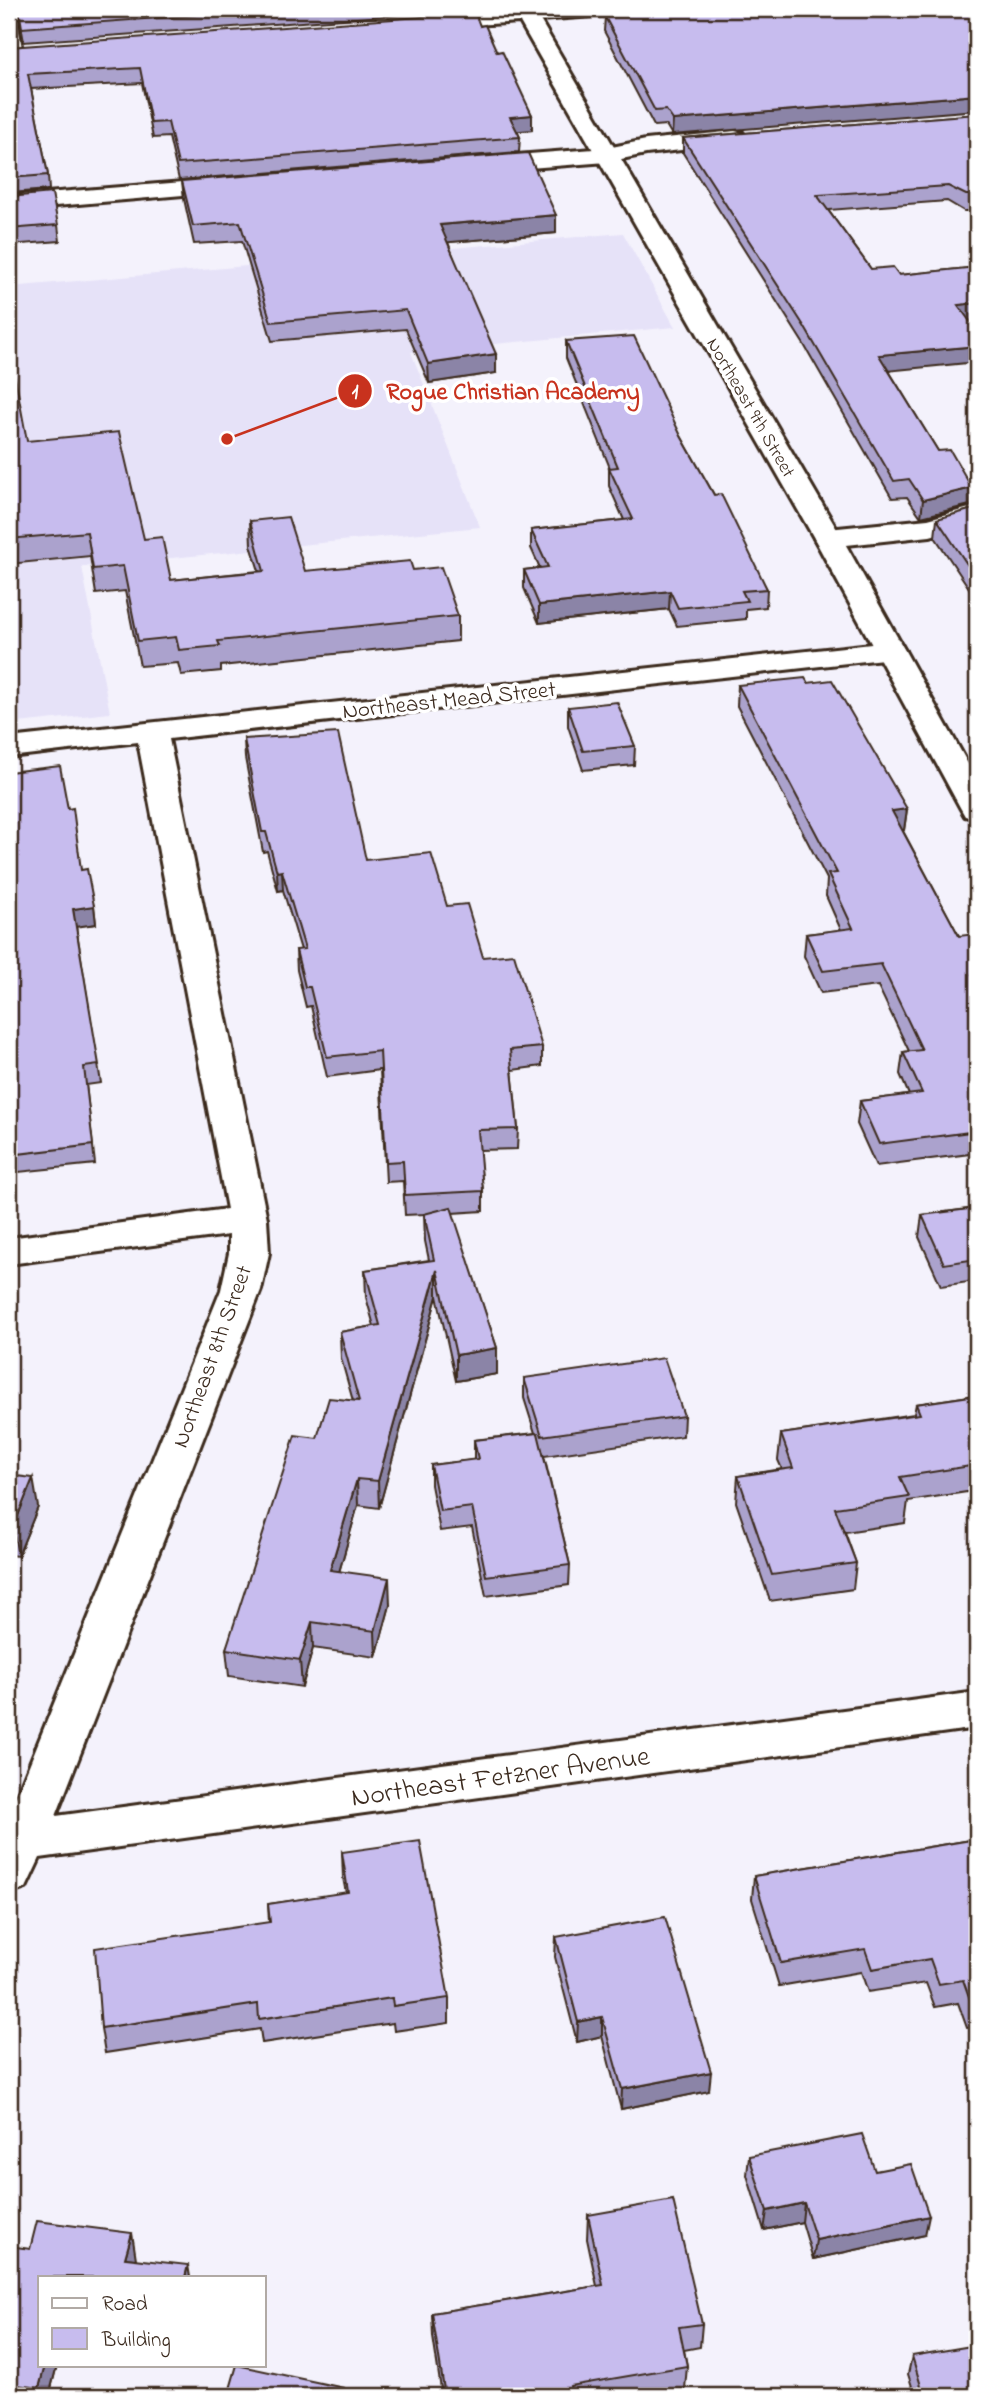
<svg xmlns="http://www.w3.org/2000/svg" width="986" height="2405" font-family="'Indie Flower',sans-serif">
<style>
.built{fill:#e6e2f8}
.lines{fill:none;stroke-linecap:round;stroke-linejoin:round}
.service-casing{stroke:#3b2a1e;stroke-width:5}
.minor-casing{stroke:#3b2a1e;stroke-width:6}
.tertiary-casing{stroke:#3b2a1e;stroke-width:6}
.service{fill:#fff;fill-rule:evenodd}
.minor{fill:#fff;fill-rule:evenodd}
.tertiary{fill:#fff;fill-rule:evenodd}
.wall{fill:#aba2cd;stroke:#3b2a1e;stroke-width:2}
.shaded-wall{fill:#8b84a7;stroke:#3b2a1e;stroke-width:2}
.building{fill:#c7bcee;stroke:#3b2a1e;stroke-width:2}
.labels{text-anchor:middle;stroke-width:7;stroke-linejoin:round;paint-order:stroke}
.far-street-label{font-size:19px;fill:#3b2a1e;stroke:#fff}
.street-label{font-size:23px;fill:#3b2a1e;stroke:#fff}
.near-street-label{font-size:28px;fill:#3b2a1e;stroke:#fff}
.leader{fill:none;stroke:#c8321e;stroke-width:2.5}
.callout-dot{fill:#c8321e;stroke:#fff;stroke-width:2.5}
.mark-label{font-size:21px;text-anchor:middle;font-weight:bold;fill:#fff}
.callout-label{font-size:24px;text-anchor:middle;font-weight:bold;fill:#c8321e;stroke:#fff;stroke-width:7;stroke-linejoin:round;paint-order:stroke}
</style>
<rect width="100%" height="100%" fill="#f4f2fc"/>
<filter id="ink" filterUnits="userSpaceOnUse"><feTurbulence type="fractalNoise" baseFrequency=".0143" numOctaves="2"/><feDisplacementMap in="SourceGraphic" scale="14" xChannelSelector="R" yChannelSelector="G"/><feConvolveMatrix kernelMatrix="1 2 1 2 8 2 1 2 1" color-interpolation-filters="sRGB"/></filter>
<g filter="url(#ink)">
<path class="built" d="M623 233 675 327 411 352 480 527 82 567 110 713 9 724V287Z"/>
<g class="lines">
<g class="service-casing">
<path id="service" d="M9 9H15L23 54 14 52Z"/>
</g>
<g class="minor-casing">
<path id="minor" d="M735 131 743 133 746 138 743 143 646 154 607 162 478 172 470 170 466 165 470 160 478 158 607 148 646 140Z
M233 178 241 180 245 185 241 190 9 210V196Z
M977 506V523L930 536 828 547 818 544 814 538 818 532 828 529 928 519Z
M890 642 901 645 905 651 901 657 169 739 267 1219 269 1253 261 1290 56 1816 977 1692V1728L40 1858 26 1888 9 1894V1815L221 1290 229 1253V1235L9 1264V1238L227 1209 138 742 9 757V738Z"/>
</g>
<g class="tertiary-casing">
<path id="tertiary" d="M512 9H618L607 15 540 20 842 538 977 780V819L965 816 961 809 814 538 520 22 426 28 415 22 426 16Z"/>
</g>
<use href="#service" class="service"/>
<use href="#minor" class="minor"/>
<use href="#tertiary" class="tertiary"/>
</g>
<path class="wall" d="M18 9H467V10L24 42Z
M620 9H977L672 135 666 125 654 126 604 31 605 17 625 15Z
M480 26 497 52 532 115V130L517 131 520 137 519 152 179 180 169 137 153 138 142 83 31 89 48 175 49 190 9 193V47Z
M977 114V211H964L947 201 828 210 871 269 899 275 977 267V320H969L889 371 938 451 972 488 970 505 921 517 907 497 892 498 803 343 683 153V138Z
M182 181 556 215V233L448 242 496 373 429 383 406 329 272 341 242 241 194 244 184 199Z
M9 197 58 225 60 241 9 245Z
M9 260 17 309 9 310Z
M566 341 681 436 767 589 766 607 746 609V619L677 626 669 609 539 623 524 588V570L540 568 531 548V530L624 520 609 486V468H610L566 358Z
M9 372 27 441 144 539 171 580 259 571 251 545 250 521 305 571 413 570 458 616V641L221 666V671L181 675 178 663 140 666 125 591 96 594 90 556 9 564Z
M977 508V600L935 537 937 519Z
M808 683 907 809 904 830 903 831 959 936 977 939V1153L876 1166 857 1124 860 1101 909 1095 900 1074 903 1052 909 1051 878 986 821 993 804 956 806 934 841 930 826 896 827 879 737 706 738 685Z
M568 707 635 746 634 765 583 770 568 726Z
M244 739 366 860 447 906 483 957 542 1047V1066L512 1070 518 1129 517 1149 479 1150 483 1191V1211L452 1213 497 1348V1374L456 1381 437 1296 379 1508 358 1505 339 1572 390 1605 376 1657 313 1648 302 1687 229 1676 226 1649 317 1438 353 1401 341 1358 340 1332 374 1326 366 1297 365 1270 429 1260 425 1241 424 1214H426L405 1215 403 1181 386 1182 380 1070 327 1077 311 1006 306 1007 297 970 296 950H301L283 890 278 891 267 851 263 852 245 758Z
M9 772 81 870 94 906 96 924 76 926 101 1083 86 1085 95 1164 9 1173Z
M977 1208V1285L975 1281 941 1286 919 1237 922 1215Z
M524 1378 684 1416 683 1436 544 1456 570 1565 569 1585 486 1596 472 1527 440 1531 431 1485V1465L474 1460V1440L535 1433 524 1398Z
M977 1395V1474H976L973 1491 908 1501 905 1523 845 1532 856 1563 853 1589 770 1601 736 1502 738 1476 782 1469 778 1460 781 1434 914 1414 916 1404Z
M9 1459 11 1476 38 1507 18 1556 9 1555Z
M977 1839V2027L967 2028 958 2003 935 2007 926 1983 868 1992 861 1972 779 1986 752 1899 754 1876Z
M342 1852 449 1998V2023L394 2031 393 2023 262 2043 260 2029 105 2053 101 2028 269 1922 268 1904 346 1893 343 1878Z
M556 1937 709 2091 621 2109 602 2036 577 2042 555 1957Z
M749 2156 875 2171 925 2235 813 2259 802 2222 764 2230 747 2175Z
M588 2215 702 2324 700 2347 684 2350 687 2366 685 2389 644 2396H442L433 2337 432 2313 597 2286 587 2239Z
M9 2246 40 2277V2365H57L49 2396H9Z
M912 2356 977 2396H915L908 2374Z"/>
<path class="shaded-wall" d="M977 95V110L672 135 673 120Z
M532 115V130L510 132V117Z
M556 215V233L440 243V225Z
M977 303V320L956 322 958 305Z
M977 346V362L877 372 879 355Z
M496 354V373L429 383 428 364Z
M972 488 970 505 921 517 923 500Z
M670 591 669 609 539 623V605Z
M907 809 904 830 890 832 892 811Z
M282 871 283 890 278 891 277 872Z
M94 906 96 924 75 927 73 909Z
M437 1270V1296L379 1508 378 1481Z
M497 1348V1374L456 1381V1355Z
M977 1448V1465L970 1449Z
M9 1459 12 1482 9 1491Z
M33 1478 38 1507 18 1556 13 1528Z
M357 1479 358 1505 332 1597 330 1570Z
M389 1578 390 1605 376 1657 375 1631Z
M312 1622 313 1648 302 1687 300 1660Z
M602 2017V2036L577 2042 578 2022Z
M711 2072 709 2091 621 2109 622 2089Z
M804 2203 802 2222 764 2230 767 2211Z
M929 2216 925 2235 813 2259 816 2240Z
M132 2233 136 2259 125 2258Z
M188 2265 190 2277H185Z
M45 2365H57L49 2396H41L39 2388Z"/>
<path class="building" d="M19 9H281L22 28Z
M630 9H977V95L673 120 666 110 655 111 605 17 634 14Z
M475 13 480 26 485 25 497 52 502 51 532 115 510 117 520 137 178 164 168 122 151 123 140 68 28 74 48 175 9 178V47Z
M977 114V195H966L948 186 817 195 871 269 893 267 899 275 977 267V303L958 305 977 331V346L879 355 938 451 950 450 972 488 923 500 909 479 894 481 804 326 683 138Z
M528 153 556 215 440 225 496 354 428 364 406 310 271 322 240 222 193 226 182 181Z
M52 193 58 225 9 229V197Z
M9 260 15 293 9 294Z
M634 336 681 436 714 495 721 494 767 589 742 591 747 601 678 608 670 591 539 605 524 570 548 567 531 530 633 519 609 468 618 467 566 341Z
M14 371 27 441 119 432 144 539 162 537 171 580 264 571 250 521 288 517 305 571 410 561 413 570 441 567 458 616 218 641 220 646 179 650 176 637 138 641 123 566 93 569 87 532 9 539V372Z
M977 508V579L937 519Z
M805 678 808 683 832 680 907 809 892 811 959 936 975 934 977 939V974L972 975 977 986V1131L879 1144 860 1101 922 1093 903 1052 922 1050 881 964 823 971 806 934 853 928 828 874 837 873 738 685Z
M617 702 635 746 583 751 568 707Z
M338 733 366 860 431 853 447 906 467 904 483 957 514 954 542 1047 510 1050 518 1129 478 1130 483 1191 405 1195 403 1161 386 1162 380 1051 327 1057 310 987H305L296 950 305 949 282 871 277 872 266 832H262L244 739Z
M60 766 68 809 73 808 81 870 87 869 94 906 73 909 99 1065 84 1067 93 1145 9 1155V772Z
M451 1207 497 1348 456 1355 437 1270 378 1481 357 1479 330 1570 389 1578 375 1631 312 1622 300 1660 226 1649 295 1435 317 1438 329 1398 359 1401 340 1332 380 1325 365 1270 434 1260 424 1214Z
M977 1208V1259L944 1264 922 1215Z
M664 1358 684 1416 542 1436 524 1378Z
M977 1395V1448L970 1449 977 1465 900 1477 909 1497 835 1508 856 1563 772 1575 738 1476 793 1468 781 1434 920 1414 916 1404Z
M538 1433 570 1565 486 1576 472 1507 440 1511 431 1465 478 1459 474 1440Z
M9 1475 33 1478 13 1528 9 1527Z
M977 1839V2004L972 2005 963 1980 939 1984 930 1959 872 1969 865 1949 781 1963 754 1876Z
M420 1841 449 1998 393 2006 392 1998 259 2019 258 2004 101 2028 95 1948 270 1922 268 1904 348 1892 342 1852Z
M665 1917 711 2072 622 2089 602 2017 578 2022 556 1937Z
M862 2134 875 2171 911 2164 929 2216 816 2240 804 2203 767 2211 749 2156Z
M673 2200 702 2324 679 2327 687 2366 570 2386 572 2396H445L432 2313 603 2285 588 2215Z
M37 2221 132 2233 125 2258 188 2265 185 2277H40V2365H45L39 2388 9 2384V2246L30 2249Z
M977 2345V2396H924L912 2356Z
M237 2365 344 2388 341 2396H228Z"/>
</g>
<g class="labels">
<g class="far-street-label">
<text transform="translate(752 407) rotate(60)" y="7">Northeast 9th Street</text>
</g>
<g class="street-label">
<text transform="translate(449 699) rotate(-6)" y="8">Northeast Mead Street</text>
<text transform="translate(211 1356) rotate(-70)" y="8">Northeast 8th Street</text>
</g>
<g class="near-street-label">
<text transform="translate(500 1775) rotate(-8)" y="10">Northeast Fetzner Avenue</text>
</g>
</g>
<path class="leader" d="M227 439L355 391"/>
<g class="callout-dot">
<circle cx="227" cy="439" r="7"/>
<circle cx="355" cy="391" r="18"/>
</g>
<g class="mark-label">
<text x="355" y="398">1</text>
</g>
<g class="callout-label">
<text x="513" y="399">Rogue Christian Academy</text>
</g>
<rect width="986" height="2405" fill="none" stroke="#fff" stroke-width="35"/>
<rect x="18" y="18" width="951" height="2370" fill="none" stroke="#3b2a1e" stroke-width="2.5" filter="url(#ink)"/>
<rect x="38" y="2276" width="228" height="91" fill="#ffffff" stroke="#b1aaa5" stroke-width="2"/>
<rect x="52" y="2298" width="35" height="10" fill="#ffffff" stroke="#b1aaa5" stroke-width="2"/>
<text x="102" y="2310" font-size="21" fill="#3b2a1e">Road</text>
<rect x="52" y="2328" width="35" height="21" fill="#c7bcee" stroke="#b1aaa5" stroke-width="2"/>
<text x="102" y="2346" font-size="21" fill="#3b2a1e">Building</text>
</svg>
